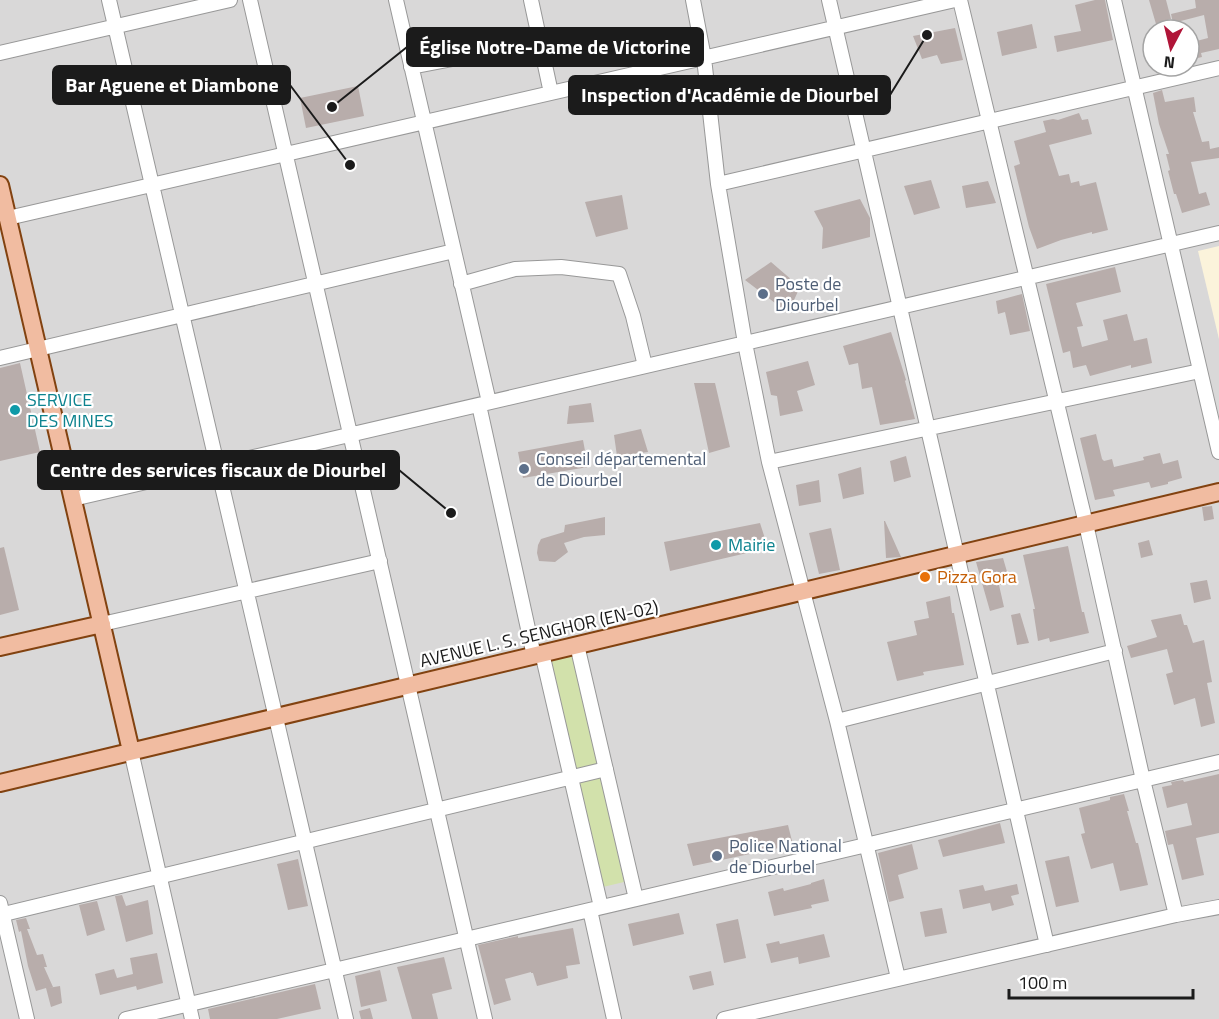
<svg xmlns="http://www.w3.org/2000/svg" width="1219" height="1019" font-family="'Titillium Web',sans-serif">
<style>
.residential{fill:#d9d8d8;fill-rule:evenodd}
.education{fill:#fbf3db}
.grass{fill:#d2e1ab}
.building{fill:#b8adab}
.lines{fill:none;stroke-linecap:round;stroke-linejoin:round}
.minor-casing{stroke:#989898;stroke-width:16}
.major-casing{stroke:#824210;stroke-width:20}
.minor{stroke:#fff;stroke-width:14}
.major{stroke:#f1bca1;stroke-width:16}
.service-dot{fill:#5c6f8a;stroke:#fff;stroke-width:2}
.culture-dot{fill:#0f9aa8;stroke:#fff;stroke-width:2}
.food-dot{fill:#e8710a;stroke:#fff;stroke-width:2}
.labels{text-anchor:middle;stroke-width:4.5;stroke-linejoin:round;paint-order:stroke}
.service-label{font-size:18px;fill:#4e5e75;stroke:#fff;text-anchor:start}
.culture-label{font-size:18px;fill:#0d838f;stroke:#fff;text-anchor:start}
.food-label{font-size:18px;fill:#c56008;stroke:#fff;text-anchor:start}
.street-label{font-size:18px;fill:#1b1b1b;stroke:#fff}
.leader{fill:none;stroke:#1b1b1b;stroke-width:2}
.callout-dot{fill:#1b1b1b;stroke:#fff;stroke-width:2}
.callout{fill:#1b1b1b;stroke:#1b1b1b;stroke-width:2}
.callout-label{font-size:20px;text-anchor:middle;font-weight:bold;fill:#fff}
</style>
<rect width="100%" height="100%" fill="#ebe5e1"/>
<path class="residential" d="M0 0H1219V1019H0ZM1153 30H1189V66H1153Z"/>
<path class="education" d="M1219 246V339L1198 251Z"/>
<path class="grass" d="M572 653 624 882 603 887 550 657Z"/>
<path class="building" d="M1095 0H1105L1113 40 1057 52 1054 36 1081 31 1075 5Z
M1149 0H1166L1171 19 1156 24Z
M1195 0H1219V49L1201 53 1202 57 1189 60V43L1208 38 1204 15 1173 23 1171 14 1196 8Z
M1032 24 1037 48 1002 56 997 32Z
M955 28 963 60 941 64 937 55 922 59 913 36Z
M358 86 364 116 306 128 300 98Z
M1162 90 1165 102 1194 97 1196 112H1193L1202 142 1209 141 1210 149 1219 147V158L1191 162 1199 194 1206 192 1210 205 1182 213 1176 194H1174L1168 171 1170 170 1166 154H1169L1159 124 1153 93Z
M1079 113 1082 120 1088 119 1092 134 1049 145 1059 176 1069 174 1071 183 1079 181 1080 186 1096 182 1108 230 1092 234V232L1061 240 1037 249 1029 227 1014 166 1020 164 1014 141 1046 132 1043 121 1053 119 1058 120Z
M931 180 940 208 914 215 904 186Z
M988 181 996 203 966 208 962 186Z
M622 195 628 229 596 237 585 202Z
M860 199 870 218V237L822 249 823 228 814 211Z
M771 262 800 287 788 313 745 280Z
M1115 267 1121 292 1076 303 1083 326 1077 327 1082 347 1108 340 1103 320 1127 314 1134 341 1147 338 1152 363 1131 368V365L1090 376 1086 365 1073 368 1070 351 1063 353 1046 284Z
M1022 294 1030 331 1010 335 1005 312 998 314 996 301Z
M891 332 906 380 905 381 915 419 880 425 872 387 862 389 858 363 849 365 843 346Z
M808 361 815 385 797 391 803 411 780 416 777 396 771 395 766 372Z
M20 363 40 452 0 461V368Z
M694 383H715L730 447 709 453Z
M591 403 594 422 567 424 569 406Z
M641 429 648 452 617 456 614 435Z
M1096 434 1102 459 1104 461 1112 459 1114 467 1144 460 1143 457 1160 453 1163 464 1178 460 1182 478 1168 482V484L1151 488 1149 482 1113 490 1115 496 1095 500 1080 438Z
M583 440 588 467 523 478 518 452Z
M906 456 911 477 894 482 890 461Z
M861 467 864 494 843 499 838 474Z
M819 480 821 502 799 506 796 485Z
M1212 506 1214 519 1204 521 1202 507Z
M605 517V535L584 537 564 543 568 552 555 562 539 561 537 553 538 545 541 539 564 532 565 525Z
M884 521H885L901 557 886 558Z
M760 523 768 548 670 571 664 542Z
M831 528 840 570 819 574 809 533Z
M1149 540 1153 555 1141 558 1138 543Z
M1068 546 1082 612H1084L1089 633 1050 642 1049 638 1038 641 1033 609H1035L1023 555Z
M4 547 19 610 0 615V548Z
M1003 558 1010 582 999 585 1004 607 990 611 976 562Z
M1207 580 1211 599 1194 603 1190 583Z
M950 596 952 613H954L964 665 923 672 924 675 897 681 887 642 917 635 914 621 929 618 926 602Z
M1020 613 1029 643 1017 645 1011 615Z
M1181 614 1184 625H1187L1193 643 1204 640 1212 682 1207 683 1215 723 1201 727 1195 698 1174 705 1166 674 1173 672 1167 649 1131 658 1127 646 1157 637 1151 620Z
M1219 774V833L1196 838 1204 875 1182 880 1173 844 1168 845 1165 831 1192 825 1187 803 1167 808 1162 787 1172 785 1171 782 1183 780 1184 782Z
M1124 794 1129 811H1127L1136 843H1138L1148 885 1120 891 1113 863 1091 869 1081 834 1085 833 1079 808 1110 800V797Z
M1000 823 1005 843 943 857 938 840Z
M788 825 793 845 693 866 687 844Z
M912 844 918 869 898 875 904 898 889 902 878 853Z
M1069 856 1079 902 1056 907 1045 861Z
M298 859 308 906 288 910 277 864Z
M824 879 829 901 811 905 812 908 774 916 768 892 783 888 784 891 811 884V883Z
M1017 884 1019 894 1011 896 1014 905 992 911 990 903 963 909 959 890 983 885 985 891Z
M122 895 126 906 148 900 153 934 126 942 115 896Z
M97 901 105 930 87 936 79 905Z
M942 908 947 933 925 937 920 912Z
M679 913 684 934 633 946 628 924Z
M26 918 30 929H27L37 955 43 954 47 967H44L53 987 48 988 60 986 62 1003 51 1007 46 988 36 991 28 966 21 931 19 932 16 920Z
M738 919 746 958 724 963 716 924Z
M573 928 580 964 566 966 568 978 537 986 533 973H531V972L505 979 511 1000 494 1005 478 945 518 936V938Z
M824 934 830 957 799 964 798 957 771 963 766 944 779 941 780 944Z
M157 953 163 983 137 990 136 986 100 995 95 974 114 969 117 978 133 974 130 958Z
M444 957 452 989 432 994 438 1019H412L397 967Z
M380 970 387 1001 361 1007 355 976Z
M711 971 714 985 693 990 689 976Z
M315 984 321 1009 277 1019H210L208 1009Z
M370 1008 373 1019H361L359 1011Z"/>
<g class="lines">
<g class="minor-casing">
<path id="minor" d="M109 0 346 1019
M250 0 485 1019
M396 0 489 402
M531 0 551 93
M693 0 704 58 718 184 745 343 769 462 837 721 898 978
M829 0 1047 945
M960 0 1086 524 1143 780 1176 915
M1114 0 1219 452
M0 53 230 0
M411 67 540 42
M718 184 1219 68
M8 218 955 0
M461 284 515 269 561 267 619 274 633 316 645 366
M0 358 454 251
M479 405 534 656
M769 462 1200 371
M73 499 1219 233
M102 624 380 561
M577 645 636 899
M542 653 601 907
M837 721 1115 651
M131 751 192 1019
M0 903 27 1019
M590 910 614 1019
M0 915 606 769
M126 1019 1219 762
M724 1019 1176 915 1219 907"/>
</g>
<g class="major-casing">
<path id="major" d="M0 185 131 751
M0 647 102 624
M0 783 1219 492"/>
</g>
<use href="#minor" class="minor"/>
<use href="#major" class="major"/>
</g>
<g class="service-dot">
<circle cx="763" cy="294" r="6"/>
<circle cx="524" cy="469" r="6"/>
<circle cx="717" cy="856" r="6"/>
</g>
<g class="culture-dot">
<circle cx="15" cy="410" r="6"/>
<circle cx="716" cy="545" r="6"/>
</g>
<circle class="food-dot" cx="925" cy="577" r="6"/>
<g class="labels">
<g class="service-label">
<text x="775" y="290">Poste de<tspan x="775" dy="21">Diourbel</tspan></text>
<text x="536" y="465">Conseil départemental<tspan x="536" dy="21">de Diourbel</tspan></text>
<text x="729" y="852">Police National<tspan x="729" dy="21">de Diourbel</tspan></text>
</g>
<g class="culture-label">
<text x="27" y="406">SERVICE<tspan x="27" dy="21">DES MINES</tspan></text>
<text x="728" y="551">Mairie</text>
</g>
<g class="food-label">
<text x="937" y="583">Pizza Gora</text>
</g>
<g class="street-label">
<text transform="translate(539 634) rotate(-13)" y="6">AVENUE L. S. SENGHOR (EN-02)</text>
</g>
</g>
<path class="leader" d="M332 107L407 47M350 165L290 85M927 35L890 95M451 513L399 470"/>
<g class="callout-dot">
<circle cx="332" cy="107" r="6"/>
<circle cx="350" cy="165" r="6"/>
<circle cx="927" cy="35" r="6"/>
<circle cx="451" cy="513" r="6"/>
</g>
<g class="callout">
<rect x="407" y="28" width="296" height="38" rx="6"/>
<rect x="53" y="66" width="237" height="38" rx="6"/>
<rect x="569" y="76" width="321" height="38" rx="6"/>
<rect x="38" y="451" width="361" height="38" rx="6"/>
</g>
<g class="callout-label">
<text x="555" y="54">Église Notre-Dame de Victorine</text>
<text x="172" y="92">Bar Aguene et Diambone</text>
<text x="730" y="102">Inspection d'Académie de Diourbel</text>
<text x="218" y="477">Centre des services fiscaux de Diourbel</text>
</g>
<g transform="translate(1171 48) rotate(187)"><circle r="28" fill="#ffffff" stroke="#a4a4a4" stroke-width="1.5"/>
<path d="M0-4.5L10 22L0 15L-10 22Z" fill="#b01538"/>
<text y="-9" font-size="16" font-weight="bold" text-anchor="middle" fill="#1b1b1b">N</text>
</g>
<path d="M1009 989v9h184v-9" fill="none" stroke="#1b1b1b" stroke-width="3"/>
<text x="1018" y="989" font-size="18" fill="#1b1b1b" stroke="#ffffff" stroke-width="4.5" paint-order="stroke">100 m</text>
</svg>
